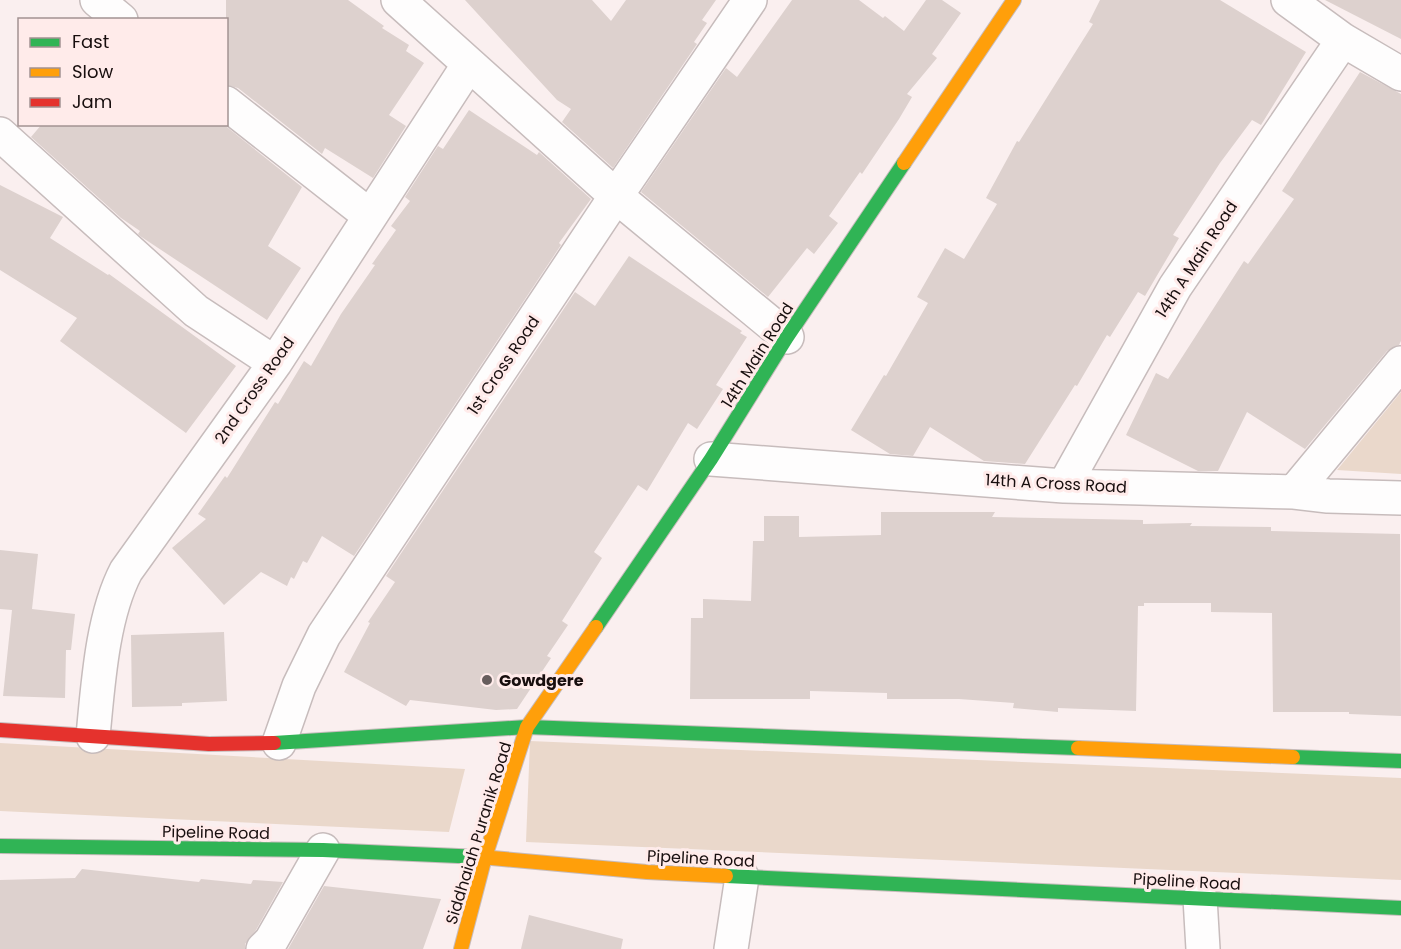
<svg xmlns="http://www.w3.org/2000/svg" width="1401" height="949" font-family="Poppins,sans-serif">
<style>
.green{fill:#ead8cb}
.building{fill:#ddd1ce}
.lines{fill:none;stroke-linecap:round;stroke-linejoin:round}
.street-casing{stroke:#c7bcbc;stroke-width:36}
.fast-casing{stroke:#c7bcbc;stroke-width:16}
.slow-casing{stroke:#c7bcbc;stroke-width:16}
.jam-casing{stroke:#c7bcbc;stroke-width:16}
.street{stroke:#fefdfd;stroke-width:33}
.fast{stroke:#30b455;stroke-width:14}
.slow{stroke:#ff9f0a;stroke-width:14}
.jam{stroke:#e5322d;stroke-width:14}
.poi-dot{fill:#675d5d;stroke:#ffebea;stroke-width:2}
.labels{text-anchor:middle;stroke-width:6;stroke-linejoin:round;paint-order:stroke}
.street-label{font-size:16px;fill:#180e0e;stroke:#ffebea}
.poi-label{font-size:16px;font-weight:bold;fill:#180e0e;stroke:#ffebea;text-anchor:start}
</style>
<rect width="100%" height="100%" fill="#faefef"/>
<path class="green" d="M1401 392V474L1337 470Z
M530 741 1401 778V880L526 842Z
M0 743 465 769 449 832 0 811Z"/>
<path class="building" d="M226 0H348L384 26 382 28 409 45 406 51 424 63 389 115 406 126 373 178 325 148 322 154 238 88 226 85Z
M465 0H592L611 21 626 0H716L702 20 707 23 694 42 697 44 613 168 562 122 571 109 557 100Z
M792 0H859L883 18 885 16 904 31 926 0H942L961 13 932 54 937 58 907 94 912 97 899 119 862 174 860 172 829 216 838 223 814 254 807 248 768 297 641 192 726 68 737 77Z
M1100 0H1220L1306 52 1261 125 1252 120 1220 163 1173 235 1179 238 1145 296 1138 292 1110 337 1107 335 1077 386 1075 385 1025 464 984 461 930 427 913 456 890 454 851 430 884 375 886 376 928 303 917 297 945 248 964 259 997 204 986 198 1017 141 1019 142 1093 24 1089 22Z
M1325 0H1401V39Z
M1360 72 1401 94V341L1399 345 1387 351 1305 449 1247 412 1218 471H1198L1126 435 1156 373 1168 379 1244 261 1248 264 1294 199 1282 191Z
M469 110 537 155 539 152 591 199 559 243 561 245 354 556 322 536 307 563 303 561 294 579 291 577 287 586 261 572 224 605 172 548 206 519 198 514 225 476 227 478 275 402 278 404 304 361 311 366 341 314 375 265 372 264 396 230 391 226 410 201 405 197 438 146 443 149Z
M42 124H223L302 187 268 246 301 268 267 320 140 236 138 234 140 231 121 218 31 137Z
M0 185 63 217 50 238 108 275 109 274 236 366 186 433 60 341 77 318 0 270Z
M629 256 742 331 740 333 747 337 716 385 723 389 697 429 688 423 647 491 638 485 594 552 602 558 562 621 568 625 547 656 551 658 517 709 496 710 410 700 406 706 344 672 370 623 368 622 395 582 386 576 575 292 595 306Z
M881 512H995L992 517 1143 520V524L1192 523 1190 526 1271 527V531L1400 534 1401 716 1349 714V712H1273L1272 613 1211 612V603H1144V606H1138L1136 711 1058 708V712L1013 708 1014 703 959 699H887V693L810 691V699H690L691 618H703V599L751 601 753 541H764V516H799V537L881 535Z
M0 550 38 554 32 609 75 614 71 650H66L65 698 3 696 12 610 0 609Z
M224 632 227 701 182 703V706L132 707 131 635Z
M82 869 199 882 201 879 251 884 253 880 283 882 256 930 245 944V949H0V880L75 878Z
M324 886 441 899 423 949H288Z
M529 915 623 939 621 949H521Z"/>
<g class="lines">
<g class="street-casing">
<path id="street" d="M97 0 121 20
M398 0 616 196 787 337
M1288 0 1343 40 1401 74
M226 103 370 216
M0 134 196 311 275 363
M711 459 1064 486 1294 492 1328 496 1401 498
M1064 486 1175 287 1343 40
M1294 492 1401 363
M93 736C98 685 102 617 126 571L275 363 469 64
M279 743 299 686 324 635 616 196 750 0
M1200 898 1203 949
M263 949 271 941 323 850
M731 949 742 877"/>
</g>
<g class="fast-casing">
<path id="fast" d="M596 627 711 459 787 337 904 163
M274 743 527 727 1078 748
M1293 757 1401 761
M0 846 323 850 481 857
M726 876 1401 908"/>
</g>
<g class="slow-casing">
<path id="slow" d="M904 163 1014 0
M1078 748 1293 757
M481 857 647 872 726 876
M461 949 485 857 527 727 596 627"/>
</g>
<g class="jam-casing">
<path id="jam" d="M0 730 209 744 274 743"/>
</g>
<use href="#street" class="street"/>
<use href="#fast" class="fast"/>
<use href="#slow" class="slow"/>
<use href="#jam" class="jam"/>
</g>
<circle class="poi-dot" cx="487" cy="680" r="6"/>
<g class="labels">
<g class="street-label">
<text transform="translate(1196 259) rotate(-57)" y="6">14th A Main Road</text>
<text transform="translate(757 355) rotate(-58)" y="6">14th Main Road</text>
<text transform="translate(503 365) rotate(-56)" y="6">1st Cross Road</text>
<text transform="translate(254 390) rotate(-55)" y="6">2nd Cross Road</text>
<text transform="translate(1056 483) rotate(3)" y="6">14th A Cross Road</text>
<text transform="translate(216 832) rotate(1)" y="6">Pipeline Road</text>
<text transform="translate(478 833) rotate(-73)" y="6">Siddhaiah Puranik Road</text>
<text transform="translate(701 858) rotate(3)" y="6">Pipeline Road</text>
<text transform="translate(1187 881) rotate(3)" y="6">Pipeline Road</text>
</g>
<g class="poi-label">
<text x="499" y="686">Gowdgere</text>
</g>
</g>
<rect x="18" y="18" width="210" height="108" fill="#ffebea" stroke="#a39392" stroke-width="1.5"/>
<rect x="30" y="38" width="30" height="9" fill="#30b455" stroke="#a39392" stroke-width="1.5"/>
<text x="72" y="48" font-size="18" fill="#180e0e">Fast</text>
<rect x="30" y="68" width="30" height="9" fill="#ff9f0a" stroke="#a39392" stroke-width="1.5"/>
<text x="72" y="78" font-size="18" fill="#180e0e">Slow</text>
<rect x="30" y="98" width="30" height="9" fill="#e5322d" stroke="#a39392" stroke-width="1.5"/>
<text x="72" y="108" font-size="18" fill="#180e0e">Jam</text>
</svg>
